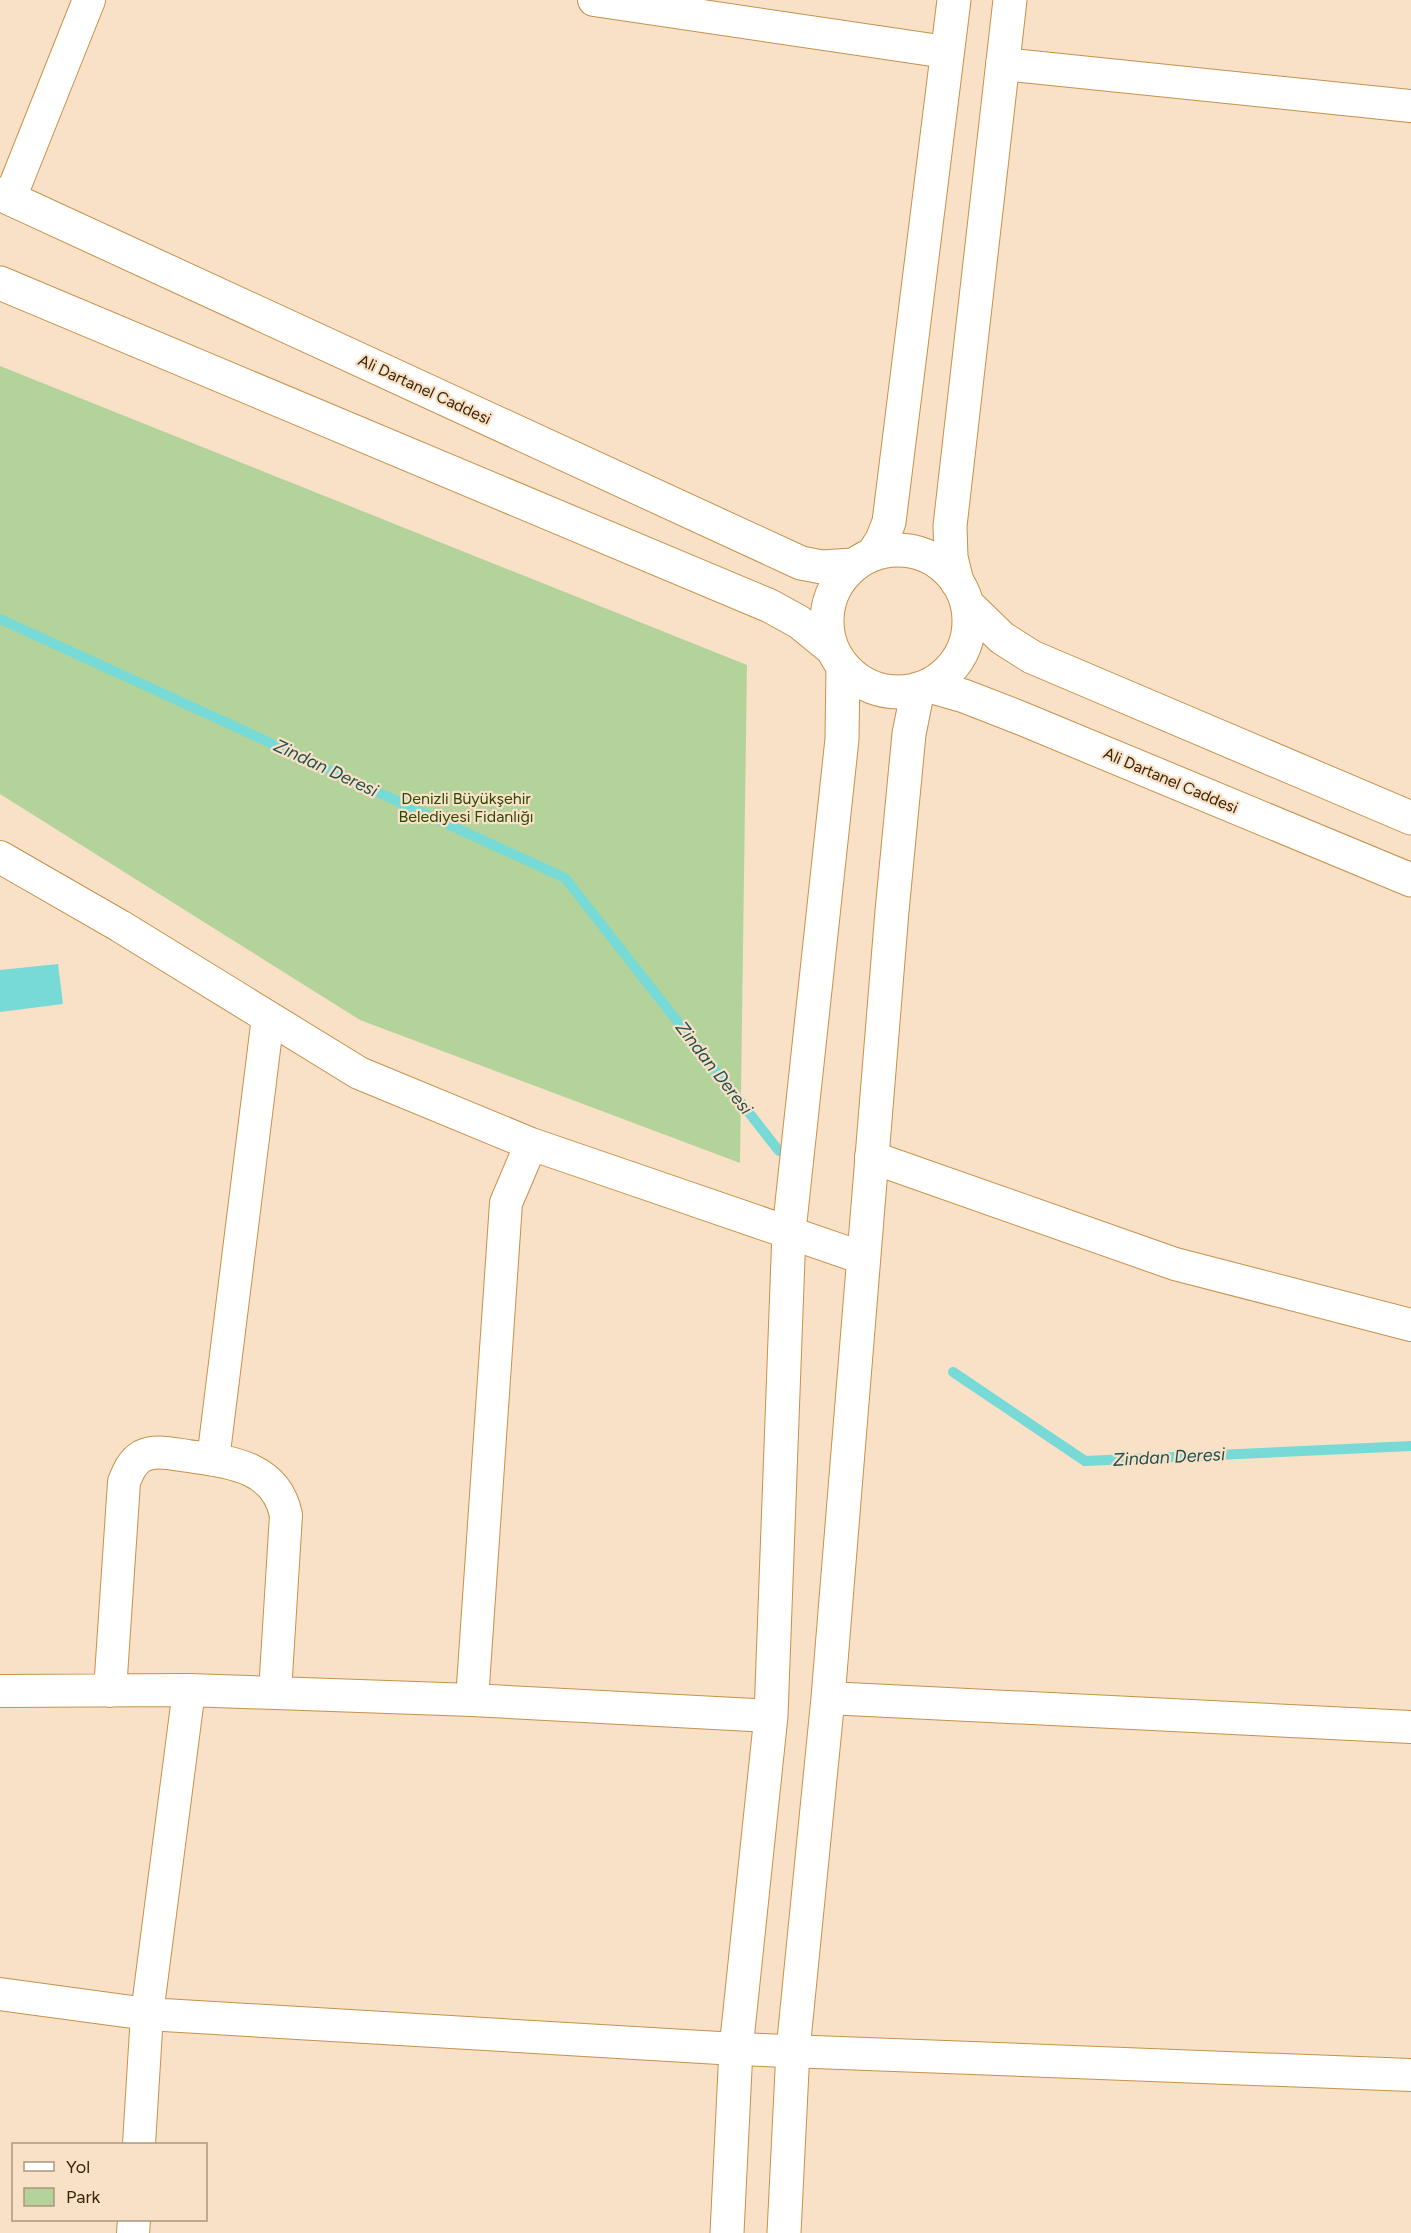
<svg xmlns="http://www.w3.org/2000/svg" width="1411" height="2233" font-family="Figtree,sans-serif">
<style>
.green{fill:#b4d39b}
.water{fill:#77dad6}
.lines{fill:none;stroke-linecap:round;stroke-linejoin:round}
.stream{stroke:#77dad6;stroke-width:10}
.minor-casing{stroke:#c6914b;stroke-width:34}
.tertiary-casing{stroke:#c6914b;stroke-width:35}
.secondary-casing{stroke:#c6914b;stroke-width:35}
.minor{stroke:#fff;stroke-width:32}
.tertiary{stroke:#fff;stroke-width:33}
.secondary{stroke:#fff;stroke-width:33}
.labels{text-anchor:middle;stroke-width:4.5;stroke-linejoin:round;paint-order:stroke}
.street-label{font-size:16px;fill:#3c2608;stroke:#f8e1c7}
.park-label{font-size:16px;fill:#2a4903;stroke:#f8e1c7}
.water-label{font-size:18px;font-style:italic;fill:#23504e;stroke:#f8e1c7}
</style>
<rect width="100%" height="100%" fill="#f8e1c7"/>
<path class="green" d="M0 366 747 665 740 1163 360 1020 0 794Z"/>
<path class="water" d="M58 964 63 1004 0 1012V970Z"/>
<g class="lines">
<path class="stream" d="M0 619 565 878 779 1151
M953 1372 1085 1461 1411 1446"/>
<g class="minor-casing">
<path id="minor" d="M594 0 946 52
M1002 64 1411 106
M10 198 89 0
M0 857 120 926 359 1073 531 1144 863 1258
M871 1157 1175 1264 1411 1325
M213 1460 268 1017
M0 1691 189 1690
M110 1691 124 1482C128 1472 132 1462 142 1456 156 1449 173 1454 188 1456 230 1462 276 1466 286 1515L275 1692
M828 1698 1411 1727
M472 1700 506 1203 531 1144
M0 1994 147 2014 736 2049 1411 2075
M139 2144 147 2014 189 1690 472 1700 771 1716
M133 2233 134 2220"/>
</g>
<g class="tertiary-casing">
<path id="tertiary" d="M873 554 882 540 889 522 954 0
M957 582 951 557 950 526 1010 0
M727 2233 736 2049 771 1716 789 1231 842 739 843 667
M784 2233 793 2050 828 1698 892 911 909 734 918 689"/>
</g>
<g class="secondary-casing">
<path id="secondary" d="M0 194 801 563 822 567 853 565
M0 283 770 606 799 622 831 648
M827 621a71 71 0 1 1 142 0a71 71 0 1 1-142 0Z
M967 604 1002 638 1032 657 1411 818
M929 686 964 696 1023 719 1411 880"/>
</g>
<use href="#minor" class="minor"/>
<use href="#tertiary" class="tertiary"/>
<use href="#secondary" class="secondary"/>
</g>
<g class="labels">
<g class="street-label">
<text transform="translate(425 389) rotate(25)" y="6">Ali Dartanel Caddesi</text>
<text transform="translate(1171 780) rotate(23)" y="6">Ali Dartanel Caddesi</text>
</g>
<g class="park-label">
<text x="466" y="804">Denizli Büyükşehir<tspan x="466" dy="18">Belediyesi Fidanlığı</tspan></text>
</g>
<g class="water-label">
<text transform="translate(326 768) rotate(25)" y="6">Zindan Deresi</text>
<text transform="translate(714 1068) rotate(52)" y="6">Zindan Deresi</text>
<text transform="translate(1169 1457) rotate(-3)" y="6">Zindan Deresi</text>
</g>
</g>
<rect x="12" y="2143" width="195" height="78" fill="#f8e1c7" stroke="#ad967b" stroke-width="1.5"/>
<rect x="24" y="2162" width="30" height="9" fill="#ffffff" stroke="#ad967b" stroke-width="1.5"/>
<text x="66" y="2173" font-size="18" fill="#3c2608">Yol</text>
<rect x="24" y="2188" width="30" height="18" fill="#b4d39b" stroke="#ad967b" stroke-width="1.5"/>
<text x="66" y="2203" font-size="18" fill="#3c2608">Park</text>
</svg>
